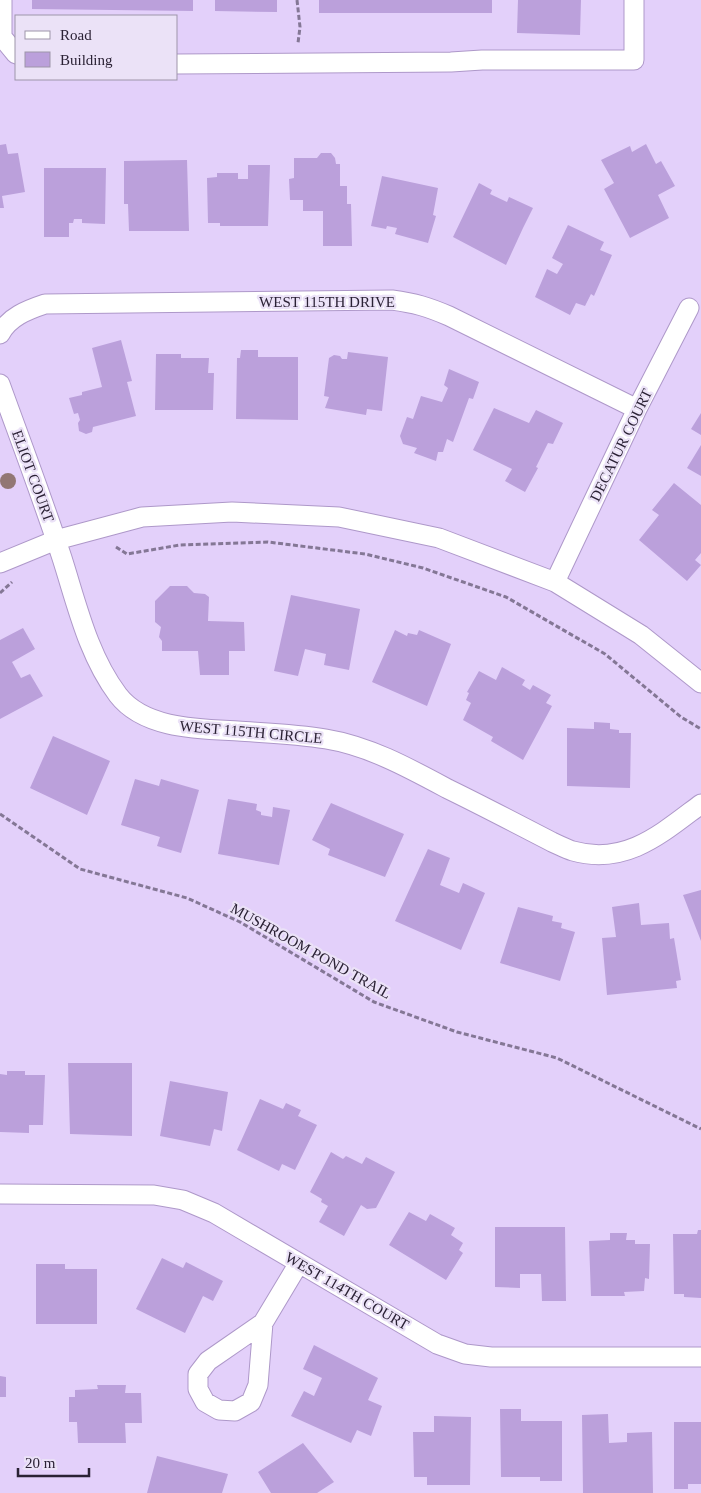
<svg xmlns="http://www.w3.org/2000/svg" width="701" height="1493" font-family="'Times New Roman',serif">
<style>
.building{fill:#bba0db}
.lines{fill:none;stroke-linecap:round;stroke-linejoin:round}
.street-casing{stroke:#ae98c9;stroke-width:21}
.path{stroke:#847795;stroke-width:3;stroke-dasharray:5 2.5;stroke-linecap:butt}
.street{stroke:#fff;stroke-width:19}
.tree{fill:#927774}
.labels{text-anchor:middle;stroke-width:4.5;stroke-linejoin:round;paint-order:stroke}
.street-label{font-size:15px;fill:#2a2134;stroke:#ebe2f7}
</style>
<rect width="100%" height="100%" fill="#e3d0fa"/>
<path class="building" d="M32 0H193V11L32 9Z
M215 0H277V12L215 11Z
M319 0H492V13H319Z
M518 0H581L580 35 517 33Z
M6 144 8 154 18 153 25 192 2 196 4 208H0V145Z
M646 144 656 164 661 161 675 186 658 195 669 218 630 238 604 189 614 183 601 160 630 146 632 152Z
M321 153H331L335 158 336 164H340V186H347V204H351L352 246H323V211H303V200H290L289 179 294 178V158H317Z
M187 160 189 231H129L128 204H124V161Z
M248 165H270L268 226H220V223H208L207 178 217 177V173H238V179H248Z
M44 168H106L105 224 82 223V219H74L73 223H69V237H44Z
M382 176 438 188 433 215 436 216 428 243 395 234 397 228 387 226 386 229 371 226Z
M479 183 492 190 490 194 507 202 509 197 533 208 523 228 506 265 453 237Z
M568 225 604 242 600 250 612 255 594 296 591 294 585 306 576 303 570 315 535 297 547 269 557 274 563 264 552 258Z
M121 340 132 381 127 382 136 416 93 427 92 432 86 434 79 431 78 423 80 420 78 413 74 414 69 398 82 395V392L102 387 92 348Z
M241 350H258V357H298V420L236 419 237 358H240Z
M348 352 388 357 382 411 367 409 366 415 325 408 329 397 324 396 329 358 334 355 340 356 342 359H347Z
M156 354H181V358H209L208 373H214L213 410H155Z
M449 369 479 382 473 399 469 398 453 442 447 439 443 452H438L436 461 414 453 417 448 403 444 400 436 407 417 413 419 421 396 442 402 448 388 444 385Z
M494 408 529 423 536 410 563 423 553 444 548 443 536 467 538 468 525 492 505 481 512 469 473 450Z
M701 413V435L691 429Z
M701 445V476L687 468Z
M674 483 701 505V553L695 560 701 565 687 581 639 540 659 515 652 510Z
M170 586H187L194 593 205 594 209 597 208 621 244 622 245 651H229V675H200L198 651H162V641L159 637 161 627 155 622V601Z
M291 595 360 609 349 670 324 665 326 654 305 649 298 676 274 671Z
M23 628 35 649 12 662 21 678 30 674 43 696 0 719V640Z
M395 630 407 636 408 633 417 635 419 630 451 644 427 706 372 682Z
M502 667 525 680 522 685 530 690 533 685 551 695 546 703 552 706 523 760 491 741 493 737 463 720 471 703 466 700 469 693 467 692 479 671 496 680Z
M594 722 610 723V729L619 730V733H631L630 788 567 786V728L594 729Z
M53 736 110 761 87 815 30 788Z
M135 779 159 786 161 779 199 790 181 853 157 846 160 837 121 825Z
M228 799 257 804 256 810 261 812V815L272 817 273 807 290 810 279 865 218 854Z
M331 803 404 834 385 877 328 855 330 849 312 840Z
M428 849 450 858 440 885 459 893 463 883 485 893 461 950 395 921Z
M701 890V941L683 895Z
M639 903 641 925 669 923 670 939 674 938 681 980 676 981 677 988 607 995 602 938 616 937 612 907Z
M518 907 553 916 552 921 562 923 561 928 575 932 560 981 500 963Z
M68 1063H132V1136L70 1134Z
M7 1071H25V1075H45L43 1125H29V1133L0 1132V1074L7 1075Z
M170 1081 228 1092 222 1131 214 1129 210 1146 160 1136Z
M260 1099 283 1109 286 1103 301 1110 298 1116 317 1125 295 1170 282 1164 279 1171 237 1150Z
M331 1152 343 1159 346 1156 362 1164 366 1157 395 1172 376 1208 367 1209 361 1205 344 1236 319 1222 328 1206 321 1202 322 1199 310 1192Z
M409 1212 426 1221 430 1214 455 1228 451 1235 463 1243 459 1250 463 1253 446 1280 389 1245Z
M495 1227H565L566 1301H542L541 1274H520V1288L495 1287Z
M698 1230H701V1298L684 1297V1294H674L673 1234H697Z
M610 1233H627L626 1240H635V1244H650L649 1279 645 1278 644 1291 624 1292 625 1296H591L589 1241 610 1240Z
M162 1258 183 1268 186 1262 223 1281 213 1301 203 1296 185 1333 136 1309Z
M36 1264H65V1269H97V1324H36Z
M314 1345 378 1378 368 1400 382 1406 371 1436 357 1430 351 1443 291 1416 304 1391 314 1396 322 1378 303 1369Z
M0 1376 6 1377V1397H0Z
M97 1385H126L125 1393H141L142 1423H125L126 1443H78L77 1422H69V1397H75V1390L98 1389Z
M500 1409H521V1421H562V1481H540V1477H501Z
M608 1414 609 1443 627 1442V1433L652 1432 653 1493H583L582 1415Z
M434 1416 471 1417 470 1485H427V1477H414L413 1432H434Z
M674 1422H701V1484H688V1489H674Z
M303 1443 334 1482 317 1493H271L258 1472Z
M157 1456 228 1474 222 1493H147Z"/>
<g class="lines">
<g class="street-casing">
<path id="street" d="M2 0V37L16 54
M176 64 451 62 482 60H634V0
M0 334C9 317 27 310 45 304L392 300C415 303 428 307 449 316L637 409
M0 384C21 442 43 500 62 558 77 605 88 655 118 695 144 729 199 729 238 731 267 733 297 734 326 739 369 746 409 768 448 789 483 806 517 824 552 842 559 845 566 849 573 851 626 866 662 833 701 804
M0 563 56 540 142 517 232 512 339 517 439 538 555 582 641 635 701 683
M555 582 637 409 689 308
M0 1194 154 1195 183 1200 214 1213 437 1344 465 1354 491 1357H701
M263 1323 258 1385 251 1402 235 1411 219 1410 205 1402 198 1389V1374L208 1361 263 1323 299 1263"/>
</g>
<path class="path" d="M297 0 300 27 298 43
M116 547 127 554 180 545 268 542 365 554 423 568 506 597 605 654 681 717 701 729
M0 593 12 582
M0 814 80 869 187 898 240 922 374 1002 457 1032 557 1058 701 1129"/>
<use href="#street" class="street"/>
</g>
<circle class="tree" cx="8" cy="481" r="8"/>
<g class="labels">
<g class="street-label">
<text x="327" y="307">WEST 115TH DRIVE</text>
<text transform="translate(621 445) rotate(-64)" y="5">DECATUR COURT</text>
<text transform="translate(33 476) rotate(70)" y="5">ELIOT COURT</text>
<text transform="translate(251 732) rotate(5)" y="5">WEST 115TH CIRCLE</text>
<text transform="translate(311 951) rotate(29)" y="5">MUSHROOM POND TRAIL</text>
<text transform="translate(347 1291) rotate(30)" y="5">WEST 114TH COURT</text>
</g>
</g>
<rect x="15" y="15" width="162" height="65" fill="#ebe2f7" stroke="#9e95a9"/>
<rect x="25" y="31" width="25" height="8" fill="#ffffff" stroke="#9e95a9"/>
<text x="60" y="40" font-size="15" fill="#2a2134">Road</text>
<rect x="25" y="52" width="25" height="15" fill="#bba0db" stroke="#9e95a9"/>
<text x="60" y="65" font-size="15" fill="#2a2134">Building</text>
<path d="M18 1468v8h71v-8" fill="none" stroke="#2a2134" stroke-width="2.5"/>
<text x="25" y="1468" font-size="15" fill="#2a2134" stroke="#ebe2f7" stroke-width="4" paint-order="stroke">20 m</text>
</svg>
